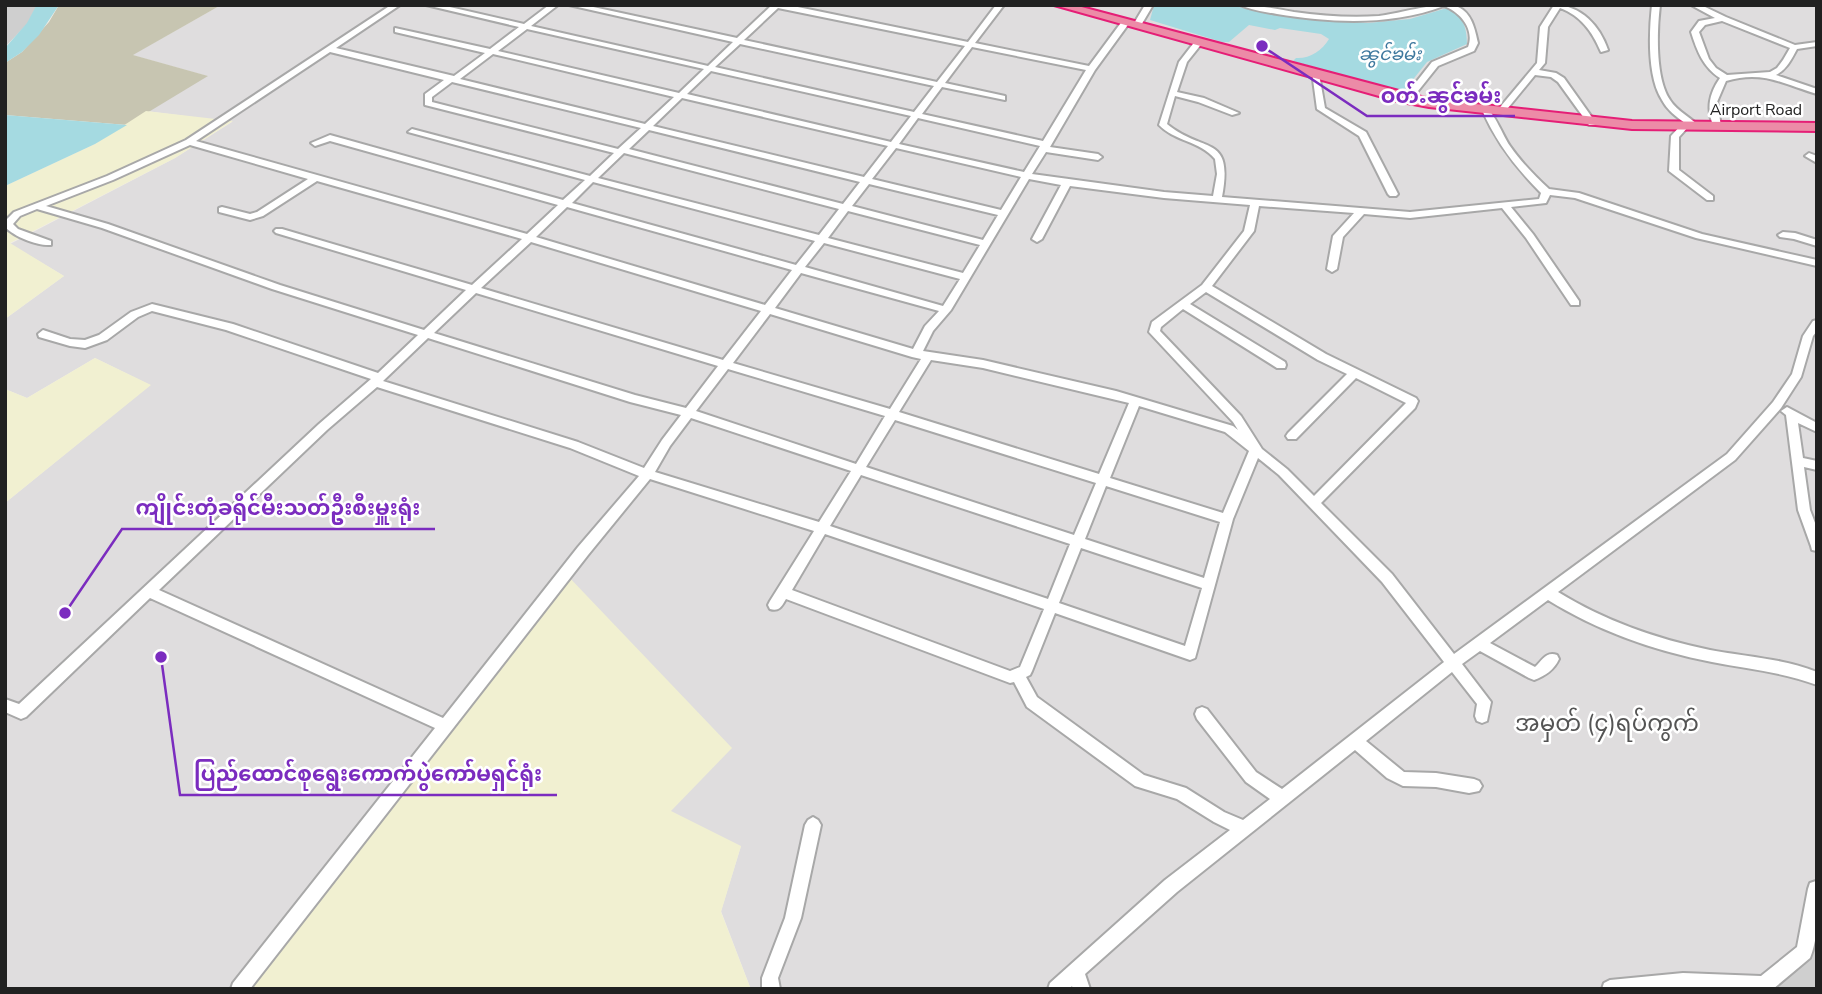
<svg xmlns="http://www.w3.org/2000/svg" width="1822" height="994" font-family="'Nunito Sans','Noto Sans Myanmar',sans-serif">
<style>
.residential{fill:#dfddde}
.religious{fill:#cfcfcf}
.construction{fill:#c7c5b1}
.farmland{fill:#f1f0d1}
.water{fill:#a5dae1}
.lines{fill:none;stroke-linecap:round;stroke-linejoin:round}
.minor-casing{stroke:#a8a8a8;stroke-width:4}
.highway-casing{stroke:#e51e76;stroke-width:4}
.minor{fill:#fff;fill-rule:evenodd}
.highway{fill:#ec8ba7;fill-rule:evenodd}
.labels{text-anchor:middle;stroke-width:5;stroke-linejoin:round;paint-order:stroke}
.far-street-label{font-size:16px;fill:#212121;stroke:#fff}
.far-water-label{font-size:18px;font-style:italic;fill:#3e789e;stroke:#fff}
.quarter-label{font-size:23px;fill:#545454;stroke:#fff}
.leader{fill:none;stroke:#7b2cbf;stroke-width:2.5}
.callout-dot{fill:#7b2cbf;stroke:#fff;stroke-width:2.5}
.callout-label{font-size:21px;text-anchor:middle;font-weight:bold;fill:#7b2cbf;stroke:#fff;stroke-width:5;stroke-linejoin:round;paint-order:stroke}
</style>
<rect width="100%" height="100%" fill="#f1ede7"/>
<path class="residential" d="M221 5H1817V923L1798 965 1777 988 1767 989H747L750 987 721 911 741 846 238 989H5V503L150 385 95 358 27 398 5 389V319L64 276 10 244 175 158 232 122 146 111 207 76 132 55Z"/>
<path class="religious" d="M5 5H37L28 23 5 47Z
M1817 923V989H1767L1777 988 1798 965Z"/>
<path class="construction" d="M59 5H221L133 55 208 76 127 125 5 115V63L22 52 49 22Z"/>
<path class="farmland" d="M146 111 233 121 175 158 10 243 64 276 5 319V186L95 144Z
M95 358 151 385 5 503V389L27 398Z
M566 574 732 748 671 811 741 846 721 912 750 987 238 989Z"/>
<path class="water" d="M59 5 39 35 22 52 5 63V48L27 23 36 6Z
M1154 5H1231L1268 14 1368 23 1410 19 1447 8C1463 14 1467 28 1467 44L1427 62 1403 92 1293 61 1296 58C1309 59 1322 51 1329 39L1321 34 1280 28 1275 30 1249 25 1229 42H1222L1150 20Z
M5 115 127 125 95 144 5 186Z"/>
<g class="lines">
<g class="minor-casing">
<path id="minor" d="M391 5H400L336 48 454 76 485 53 395 32V28L490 49 519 27 426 5H441L524 24 549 5H558L531 26 708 66 733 42 569 5H584L737 38 772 5H788L968 42 996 5H1004L975 43 1089 66 1123 20H1126L1130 22 1095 70 1050 147 1098 154 1102 157 1098 160 1046 152 1032 174 1164 192 1213 196 1217 174 1215 159C1200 141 1174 141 1159 125L1179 62 1196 40H1199L1203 42 1187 62 1177 92 1204 98 1239 113 1232 115 1198 102 1175 96 1167 124C1203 154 1234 133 1222 197L1410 212 1539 199 1541 193C1516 168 1496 142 1482 110L1486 107C1495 114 1503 136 1510 146 1521 162 1535 176 1549 189L1579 193 1702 234 1817 260V266L1696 238 1575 198 1550 195 1546 203 1511 207 1533 234 1579 301V305H1571L1526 238 1502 208 1410 218 1364 214 1343 237 1337 269 1332 272 1327 269 1333 236 1354 213 1259 206 1254 231 1212 286 1326 354 1416 398 1418 401 1415 408 1321 503 1392 574 1454 654 1727 454 1773 402 1792 374 1803 336 1813 321 1817 320V331L1813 336 1801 377 1781 408 1735 460 1558 592C1605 621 1657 639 1710 650 1746 657 1782 658 1817 672V685C1782 672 1748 669 1712 662 1655 651 1598 631 1548 600L1490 643 1535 667C1542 661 1546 651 1557 655L1559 659C1554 670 1545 676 1534 680L1529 678 1480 651 1462 664 1491 702 1487 721 1482 723 1477 721 1475 716 1477 704 1452 672 1366 741 1404 772 1436 773 1474 779 1479 781 1482 786 1479 791 1469 793 1436 787 1403 786 1387 778 1355 750 1177 892 1085 974 1090 989H1073L1072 986 1069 989H1048L1050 983 1165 880 1230 830 1214 822 1177 799 1135 786 1027 707 1014 682 1010 683 786 599C782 606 779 612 770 609L768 605 770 601 814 531 650 479 588 555 250 989H231L233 983 435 728 150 598 26 717 21 719 5 712V699L19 704 319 424 371 379 226 330 152 311 138 317 107 340 85 348 70 346 39 337 38 334 43 330 70 339 85 340 99 335 131 312 152 304 233 324 378 373 418 335 272 289 102 228 37 209 20 216 13 224 18 229 51 241V245C37 246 15 237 5 227V221L14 212 107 176 186 140ZM778 8 965 46 937 82 744 40ZM527 29 704 69 679 93 498 51ZM740 44 934 86 914 112 715 67ZM972 47 1086 70 1043 141 922 114 942 87 1005 100V96L945 83ZM330 52 444 80 425 94V105L614 153 590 176 412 129 408 132 585 180 563 200 330 135 311 143 315 146 330 141 558 205 527 234 196 141ZM493 54 674 97 645 124 460 79ZM711 71 911 116 891 142 687 94ZM452 82 641 128 618 149 432 102V97ZM682 98 888 146 864 177 653 126ZM918 118 1040 146 1024 172 899 144ZM649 130 860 182 843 204 629 149ZM190 145 308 179 257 212 250 214 222 207 219 208V212L250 220 263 216 317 181 522 239 472 285 282 229H276L274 231 276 233 466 290 424 330 280 285 108 224 46 206 113 180ZM896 148 1021 177 1001 210 872 179ZM624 153 839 209 819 235 598 178ZM1029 179 1061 185 1032 239 1037 242 1042 239 1070 186 1164 198 1250 205 1244 231 1202 285 1152 322 1149 332 1233 422 1238 430 1233 426 1116 391 983 360 923 351 933 331 951 310ZM593 182 815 241 796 265 572 203ZM869 184 998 215 983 240 852 206ZM567 207 792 270 765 305 536 237ZM848 211 980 245 963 273 828 238ZM531 242 761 311 723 360 481 288ZM824 243 960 279 943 306 805 267ZM801 273 939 311 925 326 913 349 775 308ZM1206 292 1318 360 1347 374 1288 433 1286 436 1288 439H1296L1356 378 1406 403 1314 496 1287 469 1262 449 1241 416 1160 331 1161 327 1183 309 1277 368H1285L1286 365 1285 362 1190 304ZM476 293 718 366 686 408 635 395 434 333ZM770 314 912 357 921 359 890 409 733 363ZM428 338 630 402 681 415 662 440 644 468 578 442 383 381ZM931 360 983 368 1129 403 1099 474 899 412ZM728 369 885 416 856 464 696 411ZM377 387 570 448 639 476 578 547 443 718 159 590 327 430ZM1139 406 1225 432 1249 451 1223 513 1110 478ZM691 418 851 471 819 522 655 472 670 446ZM895 420 1096 483 1074 535 866 467ZM1258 458 1279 475 1382 582 1444 662 1282 789 1256 772 1207 709 1202 707 1197 709 1195 714 1197 719 1246 782 1270 799 1243 820 1224 812 1186 788 1144 775 1037 697 1026 677 1030 675 1032 671 1055 613 1190 660 1195 658 1233 519ZM861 475 1070 544 1048 599 830 526ZM1106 486 1220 522 1204 578 1085 539ZM825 534 1044 609 1020 667 1010 671 792 590ZM1081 548 1202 588 1185 646 1059 603Z
M1145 5H1153L1140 27H1134L1133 25Z
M1240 5C1259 5 1276 9 1294 12 1322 16 1351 18 1379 16 1399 14 1442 0 1458 7 1472 13 1475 30 1478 43L1474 51 1438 66 1410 101 1407 102 1403 99 1432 62 1468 47C1475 29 1460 12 1444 6 1391 26 1332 23 1277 14 1265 12 1251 10 1240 5Z
M1554 5C1581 5 1600 26 1608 50L1601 52C1592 31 1581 16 1560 8L1548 27 1545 63 1539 70 1556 73 1564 78 1596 123 1595 125H1589L1558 82 1551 77 1535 75 1503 114 1496 112 1537 63 1540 27Z
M1652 5H1660C1657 30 1655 78 1670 100 1677 111 1690 117 1699 126L1695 129 1689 126 1679 137V170L1713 196V200H1707L1669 171 1671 136 1682 124H1686C1677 117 1667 110 1662 100 1647 77 1649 32 1652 5Z
M1691 5H1701L1726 17 1795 45 1817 42V46L1797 49C1791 60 1787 69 1776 75L1817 89V94C1783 84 1763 70 1726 81L1717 102 1721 126 1714 128C1706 109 1709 94 1720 78 1703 67 1697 51 1691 32L1699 21 1715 18ZM1722 21 1790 48 1783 60 1777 68 1770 72 1727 75 1716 68 1709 59 1699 32 1705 25Z
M1312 72 1319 74 1325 108 1366 132 1398 194 1396 196H1390L1388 194 1359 136 1317 109Z
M1809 153 1817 156V163L1805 156Z
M1783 232 1795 233 1817 240V246L1794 239 1780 237 1778 235Z
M1787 407 1817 423V432L1798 423 1803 458 1817 461V470L1804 467 1810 510 1817 528V551L1812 550 1811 546 1798 510 1786 415 1781 411Z
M813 817 818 820 821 825 801 918 778 978 780 989H762V978L785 918 805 825 808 820Z
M1816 881C1819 904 1819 936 1810 958L1773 989H1602L1604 983 1610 980 1683 973 1761 976 1797 947 1808 889 1810 883Z"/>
</g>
<g class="highway-casing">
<path id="highway" d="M1054 5H1074L1429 99 1632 121 1817 123V131L1632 129 1429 107 1397 101Z"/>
</g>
<use href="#minor" class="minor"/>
<use href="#highway" class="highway"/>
</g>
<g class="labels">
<g class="far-street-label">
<text x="1756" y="115">Airport Road</text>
</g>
<g class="far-water-label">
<text x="1390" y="60">ၼွင်ၶမ်း</text>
</g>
<g class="quarter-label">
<text x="1607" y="731">အမှတ် (၄)ရပ်ကွက်</text>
</g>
</g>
<path class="leader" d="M1262 46L1367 116H1515M65 613L122 529H435M161 657L180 795H557"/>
<g class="callout-dot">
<circle cx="1262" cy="46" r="7"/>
<circle cx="65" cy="613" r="7"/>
<circle cx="161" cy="657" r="7"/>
</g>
<g class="callout-label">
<text x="1441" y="103">ဝတ်ႉၼွင်ၶမ်း</text>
<text x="278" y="515">ကျိုင်းတုံခရိုင်မီးသတ်ဦးစီးမှူးရုံး</text>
<text x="368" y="781">ပြည်ထောင်စုရွေးကောက်ပွဲကော်မရှင်ရုံး</text>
</g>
<rect width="1822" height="994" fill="none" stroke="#212121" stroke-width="14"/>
</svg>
